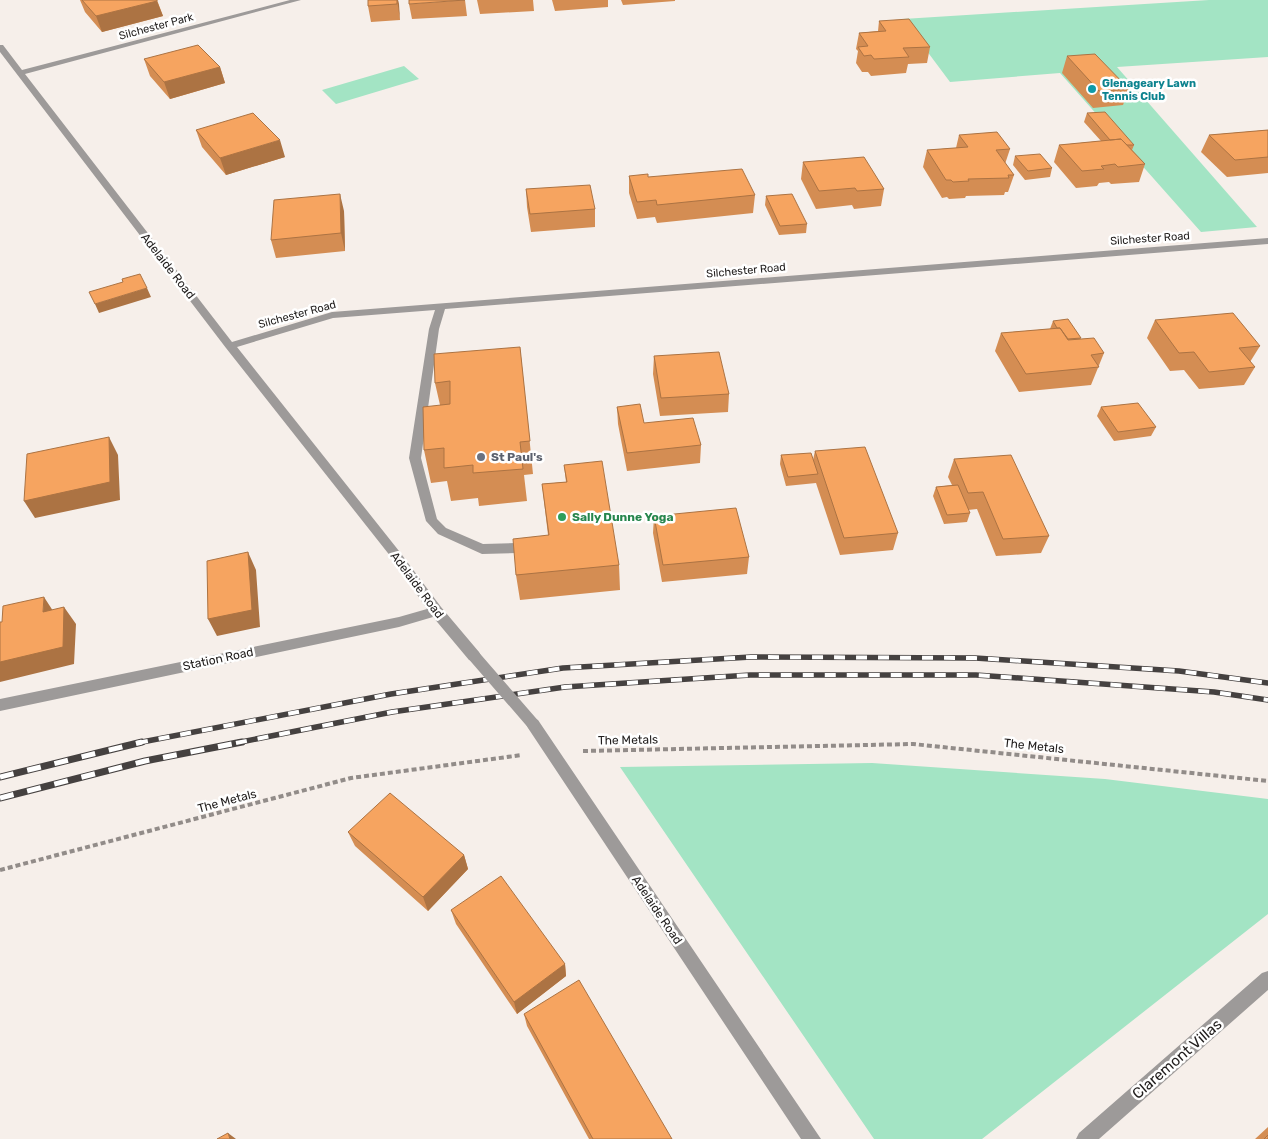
<svg xmlns="http://www.w3.org/2000/svg" width="1268" height="1139" font-family="Rubik,sans-serif">
<style>
.green{fill:#a3e4c4}
.lines{fill:none;stroke-linecap:round;stroke-linejoin:round}
.path{stroke:#928c89;stroke-width:4;stroke-dasharray:5 3;stroke-linecap:butt}
.minor{fill:#9d9a99;fill-rule:evenodd}
.rail-far1-casing{stroke:#454140;stroke-width:5.5}
.rail-casing{stroke:#454140;stroke-width:7}
.rail-far1{stroke:#fff;stroke-width:4;stroke-dasharray:11;stroke-linecap:butt}
.rail{stroke:#fff;stroke-width:5;stroke-dasharray:14;stroke-linecap:butt}
.minor-bridge{stroke:#9d9a99;stroke-width:12}
.wall{fill:#d48d53}
.shaded-wall{fill:#ac7343}
.building{fill:#f6a460;stroke:#ac7343}
.culture-dot{fill:#0f9aa8;stroke:#fff;stroke-width:2}
.worship-dot{fill:#6b7280;stroke:#fff;stroke-width:2}
.leisure-dot{fill:#2e9e5b;stroke:#fff;stroke-width:2}
.labels{text-anchor:middle;stroke-width:5;stroke-linejoin:round;paint-order:stroke}
.far-street-label{font-size:11px;fill:#201d1c;stroke:#fff}
.far-culture-label{font-size:11px;font-weight:bold;fill:#0d838f;stroke:#fff;text-anchor:start}
.street-label{font-size:12px;fill:#201d1c;stroke:#fff}
.worship-label{font-size:12px;font-weight:bold;fill:#5b616d;stroke:#fff;text-anchor:start}
.leisure-label{font-size:12px;font-weight:bold;fill:#27864d;stroke:#fff;text-anchor:start}
.near-street-label{font-size:15px;fill:#201d1c;stroke:#fff}
</style>
<rect width="100%" height="100%" fill="#f6efea"/>
<path class="green" d="M1209 0H1268V57L1117 67 1257 227 1201 232 1060 73 950 82 903 19Z
M404 66 419 79 336 104 322 90Z
M872 763 1105 779 1268 799V914L982 1139H874L620 767Z"/>
<g class="lines">
<path class="path" d="M583 751 913 744 1268 781
M0 870 351 778 522 755"/>
<path class="minor" d="M290 0H301L25 74 232 342 332 312 1268 238V244L445 309 439 329 421 458 437 519 446 528 483 544 516 543 530 537 534 539 536 542 534 545 518 553 482 554 438 534 426 521 409 458 429 329 435 310 333 318 237 347 399 551 441 607 479 652 481 656 479 660 474 661 469 660 433 617 399 627 0 711V699L399 617 427 609 391 557 226 348 0 52V45H3L22 70Z
M533 718 538 720 821 1139H801L528 728 526 724 528 720Z
M1268 971V990L1099 1139H1076L1079 1133 1262 973Z"/>
<g class="rail-far1-casing">
<path id="rail-far1" d="M137 743 391 694 563 668 751 657 975 658 1179 671 1268 683
M236 743 392 712 565 687 750 675H976L1214 692 1268 700"/>
</g>
<g class="rail-casing">
<path id="rail" d="M0 777 142 742
M0 798 145 761 242 742"/>
</g>
<use href="#rail-far1" class="rail-far1"/>
<use href="#rail" class="rail"/>
<path class="minor-bridge" d="M474 656 533 724"/>
</g>
<path class="wall" d="M80 0H157L163 16 102 32 85 12Z
M368 0H398L400 20 371 22 368 6Z
M465 0 467 16 412 19 409 4Z
M477 0H533L534 11 480 14Z
M552 0H608V7L555 11Z
M621 0H675V1L623 5Z
M879 21 930 47 927 63 908 64 906 73 871 76 868 72H862L856 63 858 51 856 49 859 33 878 31Z
M1067 56 1129 89 1123 105 1093 108 1062 73Z
M144 59 220 67 225 83 170 99 150 76Z
M1087 113 1134 145 1132 150 1145 164 1139 182 1111 184 1109 182 1099 183 1097 186 1076 188 1054 162 1059 145 1101 141 1084 122Z
M196 130 285 157 226 175 202 147Z
M1268 130V173L1227 177 1201 152 1209 135Z
M959 135 1010 149 1005 164 1014 175 1008 192H1005L1004 195 966 196 965 198 949 199 947 197 942 198 923 167 927 150 956 148Z
M1015 156 1052 168 1050 177 1025 180 1013 165Z
M803 162 884 189 881 206 854 209 852 205 816 209 801 179Z
M629 176 648 177 755 195 753 213 657 223 655 217 637 219 629 193Z
M526 189 595 209V227L531 232 527 207Z
M766 196 807 224 806 233 779 235 765 205Z
M344 211 345 251 276 258 271 240Z
M1155 320 1260 346 1250 362 1255 367 1244 385 1199 389 1184 370 1170 371 1147 338Z
M1053 321 1081 338 1080 339 1104 353 1091 385 1019 392 995 351 1001 333 1050 329Z
M520 347 533 474 524 475 527 501 479 506 478 498 451 501 447 481 431 483 424 450 440 405 435 383Z
M654 356 729 394 728 412 660 416 653 374Z
M617 407 644 423 701 445 700 463 627 471 618 424Z
M1101 407 1156 427 1151 436 1114 441 1097 416Z
M815 451 898 533 893 550 840 555 816 483 786 486 780 464 781 455 813 460Z
M954 459 1049 536 1041 553 996 556 977 509 968 510 970 513 967 522 944 524 933 496 936 487 952 485 948 477Z
M564 465 619 565 620 590 520 600 516 575 548 535 542 484 566 482Z
M654 516 749 557 747 574 662 582 653 533Z
M348 832 464 855 468 869 428 911 355 846Z
M451 910 565 964 566 976 517 1014 456 924Z
M524 1014 672 1139H589L527 1026Z
M1268 1127V1139H1255Z"/>
<path class="shaded-wall" d="M397 0H398L399 4 400 20Z
M157 1 163 16 102 32 96 16Z
M220 67 225 83 170 99 164 82Z
M280 140 285 157 226 175 220 158Z
M340 194 344 211 345 251 341 233Z
M147 288 151 297 99 313 95 304Z
M109 437 118 455 120 500 35 518 24 501Z
M248 552 256 570 260 627 217 636 208 619Z
M44 597 55 614 43 612Z
M64 607 76 624 74 664 0 682V662Z
M464 855 468 869 428 911 423 897Z
M565 964 566 976 517 1014 514 1002Z
M228 1133 236 1139H230Z"/>
<path class="building" d="M82 0H157V1L96 16Z
M368 0H397V4L368 6Z
M409 0H465L409 4Z
M909 19 930 47 903 48 909 57 874 59 871 55 864 56 858 47 868 46 859 33 886 31 879 21Z
M198 45 220 67 164 82 144 59Z
M1095 54 1129 89 1099 91 1067 56Z
M1105 112 1134 145H1127L1121 139 1110 140 1087 113Z
M253 113 280 140 220 158 196 130Z
M1268 130V157L1235 160 1209 135Z
M997 132 1010 149 996 150 1014 175H1008L1009 178 968 179 969 181 953 182 951 180H946L927 150 968 147 959 135Z
M1121 139 1145 164 1118 167 1115 164 1101 166 1104 169 1082 171 1059 145Z
M1040 154 1052 168 1028 171 1015 156Z
M864 157 884 189 857 191 855 188 819 191 803 162Z
M742 169 755 195 657 205 656 200 637 202 629 176 648 174V177Z
M590 185 595 209 530 214 526 189Z
M340 194 341 233 271 240 274 200Z
M792 194 807 224 780 226 766 196Z
M140 274 147 288 95 304 89 292 123 282 122 279Z
M1233 313 1260 346 1239 348 1255 367 1209 372 1194 352 1179 353 1155 320Z
M1068 319 1081 338 1068 339 1060 328H1057L1053 321Z
M1060 328 1068 340 1094 338 1104 353 1091 355 1099 367 1026 374 1001 333Z
M520 347 530 441 520 442 523 469 473 473V465L444 468V448L424 450 423 407 450 404V381L435 383 434 354Z
M719 352 729 394 661 398 654 356Z
M1138 403 1156 427 1118 432 1101 407Z
M640 404 644 423 693 418 701 445 627 453 617 407Z
M109 437 110 482 24 501 27 454Z
M865 447 898 533 844 538 815 451Z
M811 453 818 474 788 477 781 455Z
M1011 455 1049 536 1003 539 983 492 968 493 954 459Z
M602 461 619 565 516 575 513 539 549 535 542 484 567 482 564 465Z
M958 485 970 513 947 515 936 487Z
M736 508 749 557 663 565 654 516Z
M248 552 252 610 208 619 207 561Z
M44 597 43 612 64 607 63 647 0 662V622H2L3 606Z
M390 793 464 855 423 897 348 832Z
M501 876 565 964 514 1002 451 910Z
M579 980 672 1139H593L524 1014Z
M228 1133 230 1139H217Z
M1268 1135V1139H1264Z"/>
<circle class="culture-dot" cx="1092" cy="89" r="5"/>
<circle class="worship-dot" cx="481" cy="457" r="5"/>
<circle class="leisure-dot" cx="562" cy="517" r="5"/>
<g class="labels">
<g class="far-street-label">
<text transform="translate(156 26) rotate(-15)" y="4">Silchester Park</text>
<text transform="translate(1150 238) rotate(-4)" y="4">Silchester Road</text>
<text transform="translate(746 270) rotate(-5)" y="4">Silchester Road</text>
<text transform="translate(297 314) rotate(-15)" y="4">Silchester Road</text>
</g>
<g class="far-culture-label">
<text x="1102" y="87">Glenageary Lawn<tspan x="1102" dy="13">Tennis Club</tspan></text>
</g>
<g class="street-label">
<text transform="translate(168 266) rotate(52)" y="4">Adelaide Road</text>
<text transform="translate(417 585) rotate(53)" y="4">Adelaide Road</text>
<text transform="translate(218 659) rotate(-12)" y="4">Station Road</text>
<text transform="translate(628 740) rotate(-1)" y="4">The Metals</text>
<text transform="translate(1034 746) rotate(6)" y="4">The Metals</text>
<text transform="translate(227 801) rotate(-15)" y="4">The Metals</text>
<text transform="translate(657 910) rotate(56)" y="4">Adelaide Road</text>
</g>
<g class="worship-label">
<text x="491" y="461">St Paul's</text>
</g>
<g class="leisure-label">
<text x="572" y="521">Sally Dunne Yoga</text>
</g>
<g class="near-street-label">
<text transform="translate(1177 1059) rotate(-41)" y="5">Claremont Villas</text>
</g>
</g>
</svg>
